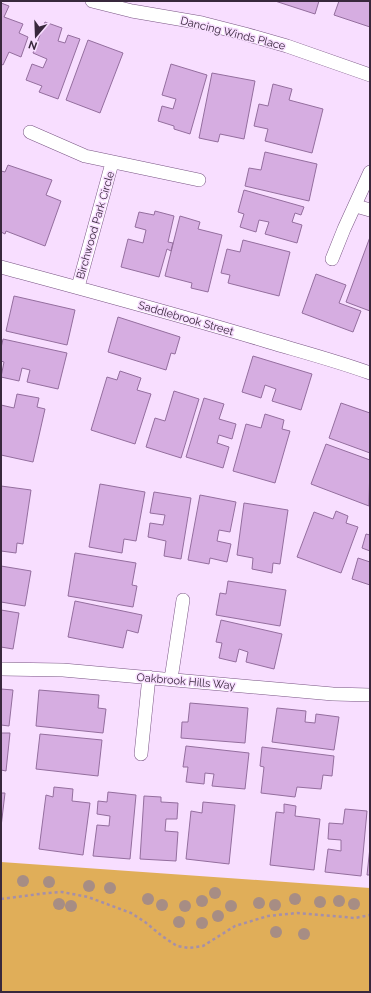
<svg xmlns="http://www.w3.org/2000/svg" width="371" height="993" font-family="Raleway,sans-serif">
<style>
.green{fill:#e0ae59}
.building{fill:#d6ade1;stroke:#946e9e}
.lines{fill:none;stroke-linecap:round;stroke-linejoin:round}
.minor-casing{stroke:#795584;stroke-width:14}
.path{stroke:#a58faa;stroke-width:2.5;stroke-dasharray:3 3;stroke-linecap:butt}
.minor{stroke:#fff;stroke-width:13}
.tree{fill:#a78d84}
.labels{text-anchor:middle;stroke-width:3;stroke-linejoin:round;paint-order:stroke}
.street-label{font-size:11px;fill:#38283c;stroke:#f8deff}
</style>
<rect width="100%" height="100%" fill="#f8deff"/>
<path class="green" d="M1 862 370 888V992H1Z"/>
<path class="building" d="M275 1H319L315 14Z
M339 1H370V27L334 15Z
M1 3 9 6 4 17 23 24 19 33 28 37 21 57 9 52 3 65 1 64Z
M45 22 62 28 58 41 65 43 68 35 80 39 58 99 39 92 42 86 26 80 32 64 43 68 47 59 33 53Z
M88 40 123 53 100 113 66 100Z
M171 64 207 75 190 134 174 129V126L158 121 162 106 173 109 176 99 162 95Z
M212 73 255 81 244 139 220 134 218 142 199 138Z
M273 84 292 89 289 100 323 109 312 153 265 141 268 129 254 126 259 104 268 106Z
M265 152 317 164 309 201 245 186 249 168 261 170Z
M8 165 52 180 46 195 61 201 45 246 6 231 5 234 1 232V171L5 172Z
M244 190 304 207 301 215 295 213 292 222 302 225 297 243 265 234 269 222 259 220 256 232 240 227 244 214 238 212Z
M155 211 174 216 168 242 173 243 171 251 167 249 159 277 121 267 128 239 143 243 146 230 135 227 139 212 154 215Z
M180 216 200 222 198 229 222 235 208 292 191 288 192 283 165 276Z
M370 237V311L346 302Z
M243 240 290 252 279 296 228 283 230 275 221 273 227 249 240 252Z
M316 274 346 285 339 303 361 311 353 332 302 313Z
M14 296 75 310 67 345 6 331Z
M118 317 180 337 175 354 171 353 166 370 108 352Z
M3 339 67 353 58 389 27 382 30 370 22 368 19 381 1 377 4 362 1 361V348Z
M253 356 312 374 301 410 272 401 276 389 265 385 261 398 242 392Z
M120 371 141 378 137 390 151 394 135 444 91 430 107 377 117 380Z
M174 391 199 399 181 458 146 447 155 418 165 421Z
M17 394 39 398 37 407 45 409 33 462 1 455V405L14 408Z
M204 398 224 404 219 419 236 424 232 439 219 435 217 443 229 447 223 468 186 457Z
M341 403 370 413V453L329 438Z
M265 414 284 420 282 429 290 431 275 483 233 471 246 424 261 428Z
M326 444 370 460 369 506 311 484Z
M100 484 145 492 136 541 124 539 122 553 89 547Z
M1 486 31 490 23 544 17 543 16 553 1 551Z
M154 492 191 498 181 559 164 556 166 541 148 537 150 523 163 525 165 515 150 513Z
M200 495 236 502 230 532 219 530 217 541 231 544 227 562 210 558 209 564 188 560Z
M244 503 288 510 280 564 273 563 272 573 252 569 253 558 237 555Z
M336 511 348 516 346 523 358 527 341 573 297 557 314 512 333 519Z
M366 534 370 535V551L362 548Z
M75 553 136 563 132 585 137 586 133 607 68 596Z
M358 558 370 562V585L352 579Z
M1 566 31 571 25 606 1 602Z
M228 581 286 590 280 626 216 615 220 593 226 594Z
M75 601 142 615 138 633 127 630 123 648 68 637Z
M1 610 19 613 13 649 1 647Z
M221 620 282 634 274 669 246 662 248 652 239 649 236 662 219 658 222 643 216 642Z
M1 689 13 690 9 726 1 725Z
M39 690 99 695 98 708 106 709 103 733 36 726Z
M190 703 248 708 245 743 181 738 182 722H188Z
M277 708 306 711 305 722 315 723 316 714 339 717 334 750 272 742Z
M1 733H10L6 771 1 770Z
M40 734 102 740 98 776 36 769Z
M186 746 249 753 245 789 212 786 214 774 205 773 204 784 186 782 188 767H183Z
M262 747 334 756 332 776 323 775 321 789 297 787 295 797 261 793 264 767 260 766Z
M54 787 73 789 72 801 90 803 83 855 39 849 46 795 53 797Z
M108 792 136 795 130 859 93 856 97 825 109 826 110 816 97 814 98 801 107 802Z
M1 793H5L1 827Z
M144 796 161 797V802L178 803 177 819H166L165 831 178 832 176 861 140 859Z
M203 802 235 805 229 864 186 859 191 811 202 813Z
M284 804 296 806 295 816 320 819 314 870 270 865 276 812 284 813Z
M345 809 367 811 361 876 325 872 328 849 341 851V840L328 839 329 823 343 824Z
M370 847V875H367Z"/>
<g class="lines">
<g class="minor-casing">
<path id="minor" d="M92 1 132 11 202 23 245 34 287 46 370 75
M30 132 85 156 199 180
M356 206 370 210
M332 259 344 229 370 172
M1 267C90 291 180 315 269 342 303 352 337 361 370 373
M78 287 112 163
M1 669 63 670 333 694 370 695
M171 679 183 600
M141 754 149 677"/>
</g>
<path class="path" d="M1 899 47 893 62 892 88 897 131 913 145 922 162 936 177 946 189 948 203 946 235 926 268 916 297 913 355 918 370 915"/>
<use href="#minor" class="minor"/>
</g>
<g class="tree">
<circle cx="23" cy="881" r="6"/>
<circle cx="49" cy="882" r="6"/>
<circle cx="89" cy="886" r="6"/>
<circle cx="110" cy="888" r="6"/>
<circle cx="215" cy="893" r="6"/>
<circle cx="148" cy="899" r="6"/>
<circle cx="295" cy="899" r="6"/>
<circle cx="202" cy="901" r="6"/>
<circle cx="339" cy="901" r="6"/>
<circle cx="320" cy="902" r="6"/>
<circle cx="259" cy="903" r="6"/>
<circle cx="59" cy="904" r="6"/>
<circle cx="354" cy="904" r="6"/>
<circle cx="162" cy="905" r="6"/>
<circle cx="275" cy="905" r="6"/>
<circle cx="71" cy="906" r="6"/>
<circle cx="185" cy="906" r="6"/>
<circle cx="231" cy="906" r="6"/>
<circle cx="218" cy="916" r="6"/>
<circle cx="179" cy="922" r="6"/>
<circle cx="202" cy="923" r="6"/>
<circle cx="276" cy="932" r="6"/>
<circle cx="304" cy="934" r="6"/>
</g>
<g class="labels">
<g class="street-label">
<text transform="translate(233 33) rotate(14)" y="4">Dancing Winds Place</text>
<text transform="translate(95 225) rotate(-74)" y="4">Birchwood Park Circle</text>
<text transform="translate(186 318) rotate(16)" y="4">Saddlebrook Street</text>
<text transform="translate(186 681) rotate(5)" y="4">Oakbrook Hills Way</text>
</g>
</g>
<rect width="371" height="993" fill="none" stroke="#38283c" stroke-width="4"/>
<g transform="translate(36 36) rotate(199)" stroke="#f8deff" stroke-width="3" paint-order="stroke">
<path d="M0-3L7 15L0 10L-7 15Z" fill="#38283c"/>
<text y="-6" font-size="11" font-weight="bold" text-anchor="middle" fill="#38283c">N</text>
</g>
</svg>
